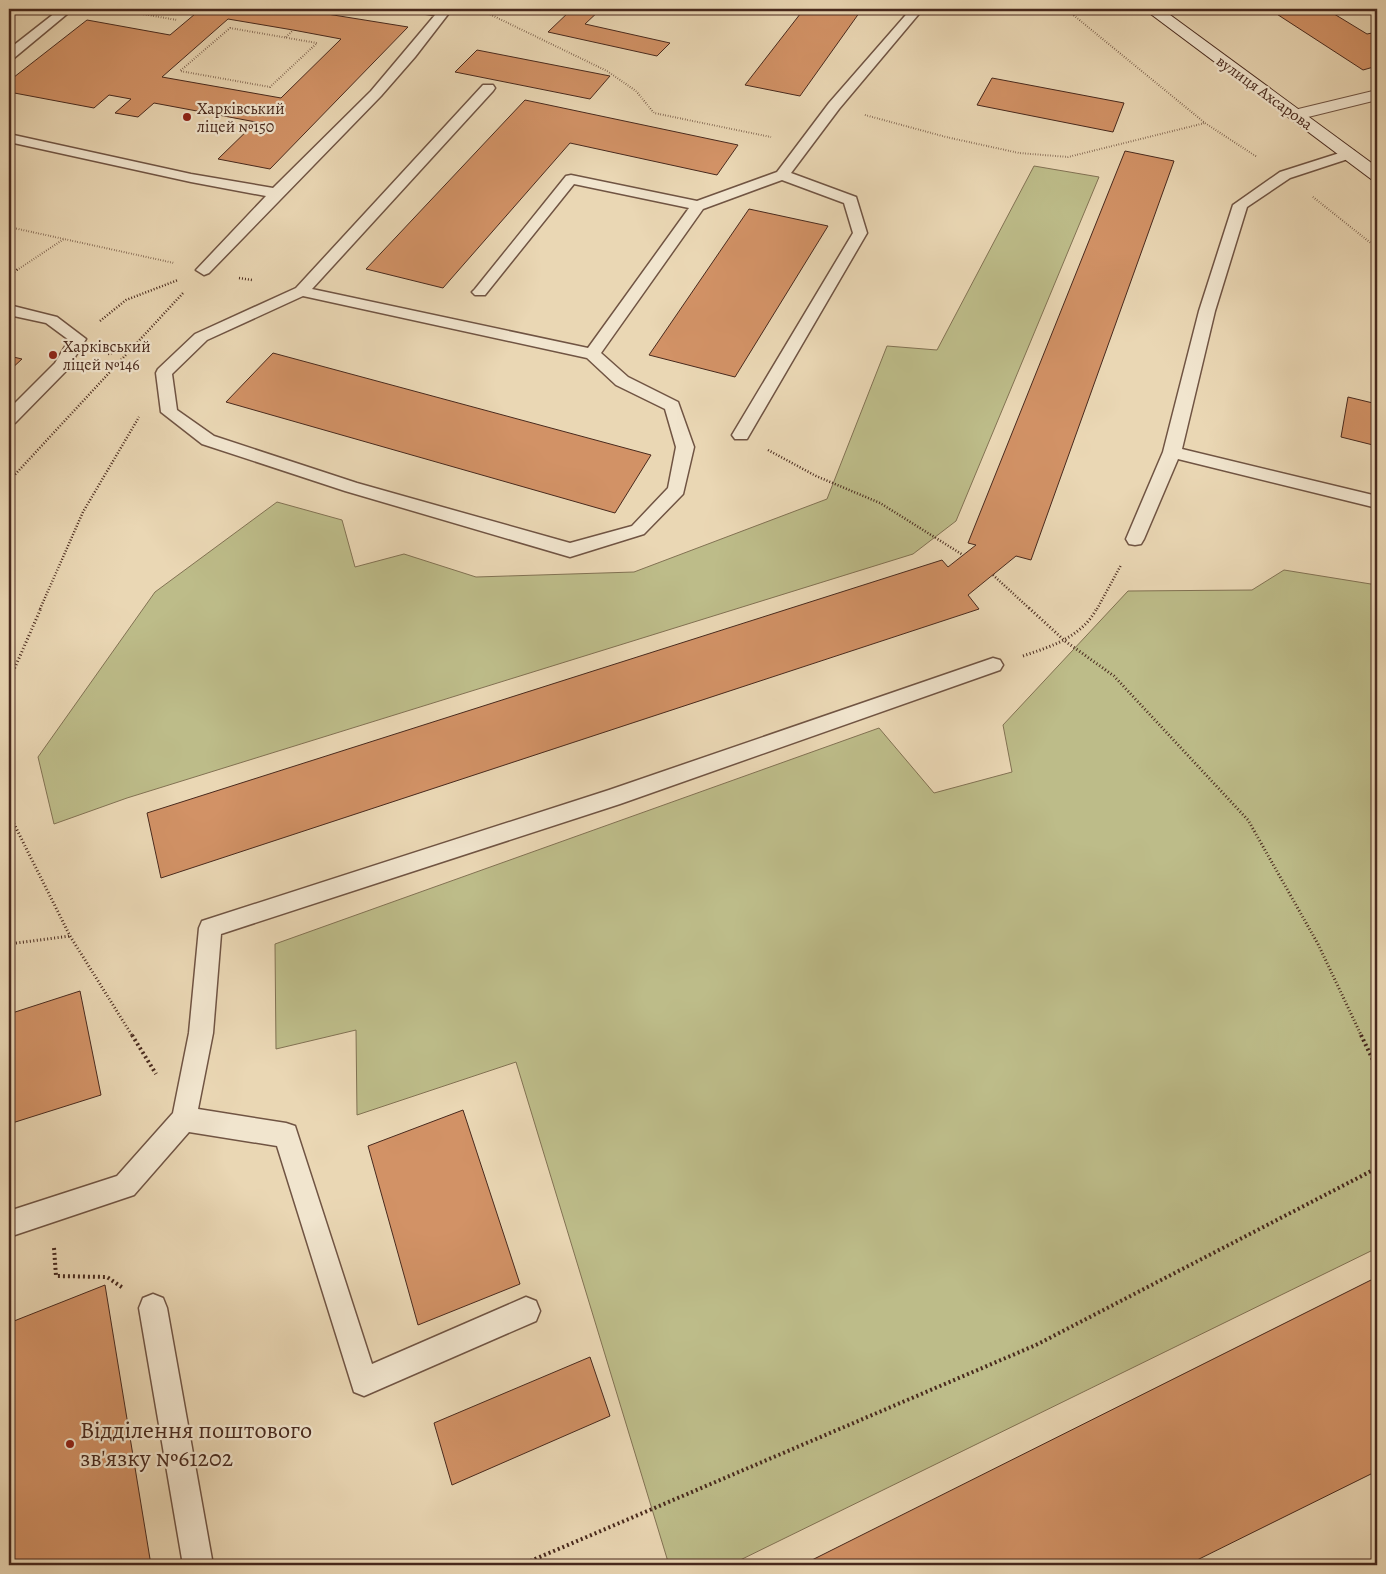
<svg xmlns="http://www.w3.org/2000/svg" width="1386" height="1574" font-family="Alegreya,serif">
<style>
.green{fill:#bdbc89;stroke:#827253}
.building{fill:#d29266;stroke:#48291d;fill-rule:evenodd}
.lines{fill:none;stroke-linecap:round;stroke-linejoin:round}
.lane-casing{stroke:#705443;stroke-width:3}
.street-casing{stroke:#705443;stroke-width:2}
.secondary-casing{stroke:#48291d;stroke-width:2}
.path-far3{stroke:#48291d;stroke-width:2;stroke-dasharray:0.5 2;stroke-linecap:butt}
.path-far2{stroke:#48291d;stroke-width:2.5;stroke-dasharray:1 2;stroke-linecap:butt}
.path-far1{stroke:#48291d;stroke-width:3;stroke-dasharray:1 2.5;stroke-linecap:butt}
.path{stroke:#48291d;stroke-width:4;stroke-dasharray:2 3;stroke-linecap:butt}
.lane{fill:#f1e5ce;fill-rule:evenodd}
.street{fill:#f1e5ce;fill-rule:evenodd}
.secondary{fill:#f1e5ce;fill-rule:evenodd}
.poi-dot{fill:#8f2418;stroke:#f1e5ce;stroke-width:2}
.labels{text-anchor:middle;stroke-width:4.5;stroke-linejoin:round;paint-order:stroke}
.far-street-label{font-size:16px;fill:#48291d;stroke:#f1e5ce}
.far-poi-label{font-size:16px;fill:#48291d;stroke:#f1e5ce;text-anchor:start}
.near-poi-label{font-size:24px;fill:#48291d;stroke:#f1e5ce;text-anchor:start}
</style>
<rect width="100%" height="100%" fill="#ead7b4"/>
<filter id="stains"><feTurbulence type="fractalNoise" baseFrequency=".004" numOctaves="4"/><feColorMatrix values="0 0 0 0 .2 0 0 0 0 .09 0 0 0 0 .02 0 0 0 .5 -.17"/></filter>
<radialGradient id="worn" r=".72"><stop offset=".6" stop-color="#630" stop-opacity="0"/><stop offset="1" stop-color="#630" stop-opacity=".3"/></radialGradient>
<path class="green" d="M1034 166 1099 177 956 521 913 554 127 798 54 824 38 757 155 592 277 502 342 520 355 567 404 554 476 577 634 572 827 499 887 346 937 350Z
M1284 570 1377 585V1248L730 1565H669L516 1062 357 1115 356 1030 276 1049 275 944 879 728 934 793 1012 772 1003 725 1128 591 1252 590Z"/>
<path class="building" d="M164 9H296L408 27 270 169 218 159 256 122 154 103 138 117 115 113 131 99 109 95 94 108 9 92V81L87 20 170 35 195 14ZM228 19 293 30 341 39 281 98 162 77Z
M572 9H601L585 24 670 43 657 56 548 32Z
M804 9H862L800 96 745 85Z
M1269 9H1326L1367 34 1377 32V66L1363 70Z
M477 50 610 76 590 99 455 72Z
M992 78 1124 103 1113 132 977 105Z
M525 100 738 145 717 175 570 143 443 288 366 269Z
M1125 151 1174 161 1031 560 1016 556 968 595 979 609 161 878 147 813 942 560 948 567 976 545 968 543Z
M749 209 828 226 735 377 649 355Z
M273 353 651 455 615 513 226 402Z
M9 356 22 359 9 371Z
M1348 397 1377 404V446L1341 437Z
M80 991 101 1095 9 1124V1014Z
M463 1110 520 1284 418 1325 368 1146Z
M1377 1277V1471L1187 1565H802Z
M105 1285 151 1565H9V1323Z
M590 1357 610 1416 452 1485 434 1423Z"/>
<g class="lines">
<g class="lane-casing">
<path id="lane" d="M60 9H73L14 58 9 59V49Z
M414 9H440L449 13 415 57 381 96 209 273 204 275 196 270 266 196 191 182 9 142V134L191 174 273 188 371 91 435 15 416 12Z
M911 9H923L839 109 791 173 856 197 867 233 747 439H735L732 435 853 233 844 203 782 180 703 209 601 353 628 377 678 402 694 447 683 494 644 534 570 557 345 491 202 444 161 412 156 373 158 369 195 334 296 288 483 85H493L495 88 493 91 312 289 588 348 689 208 574 184 485 295H475L472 292 475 289 566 176 571 175 697 201 777 172 829 103ZM303 296 587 358 616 385 665 409 676 447 668 488 632 526 570 543 357 483 214 436 177 410 172 374 207 340Z
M1349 150 1354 151 1356 154 1354 157 1290 178 1247 207 1215 311 1182 449 1377 496V508L1178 459 1144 539 1141 544 1135 545 1129 544 1126 539 1163 452 1199 311 1233 205 1280 172Z
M9 305 57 317 86 339 67 370 15 423 9 424V409L55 363 69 340 46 323 9 315Z
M993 658 1000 660 1003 665 1000 670 620 804 221 934 213 1033 198 1109 286 1123 295 1126 372 1364 526 1297 536 1301 540 1311 536 1321 364 1396 354 1392 277 1146 189 1132 134 1195 9 1237V1211L117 1176 173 1113 189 1033 199 928 202 921 609 790Z
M153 1294 163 1298 167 1308 213 1565H183L139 1308 143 1298Z"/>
</g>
<g class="street-casing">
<path id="street" d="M1377 90V100L1296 120 1290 119 1287 115 1290 111Z"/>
</g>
<g class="secondary-casing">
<path id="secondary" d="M1144 9H1162L1377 167V180L1371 179Z"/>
</g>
<path class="path-far3" d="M114 9 177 20
M479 9 607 71 636 91 654 113 771 137
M1066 9 1205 123 1257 157
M314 12 317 9
M230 28 317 43 270 87 180 71Z
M286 37 293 30
M865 115 946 137 1019 153 1068 157 1205 123
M1313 197 1377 248
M9 227 174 263
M17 270 64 239"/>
<path class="path-far2" d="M9 275 18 269
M239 278 252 280
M100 321 126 300 178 280
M108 354 145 345
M768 450 816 476 880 503 963 555
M9 481 184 292
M993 575 1030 609
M40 609 83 512 139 417
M1097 609 1121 565"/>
<path class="path-far1" d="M1029 608 1065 641 1114 676 1248 820 1318 944 1362 1037
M1023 656C1052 646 1082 637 1097 608
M9 681 41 608
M9 814 70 936 133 1037
M9 944 70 936"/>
<path class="path" d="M132 1035 156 1074
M1361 1035 1375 1064 1377 1075
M54 1248 56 1276 107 1277 123 1288
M521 1565 1036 1345 1377 1168"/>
<use href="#lane" class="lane"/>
<use href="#street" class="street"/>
<use href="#secondary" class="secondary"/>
</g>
<g class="poi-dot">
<circle cx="187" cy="117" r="5"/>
<circle cx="53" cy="355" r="5"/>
<circle cx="70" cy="1444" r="5"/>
</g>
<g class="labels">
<g class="far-street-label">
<text transform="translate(1265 92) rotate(36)" y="6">вулиця Ахсарова</text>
</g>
<g class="far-poi-label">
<text x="197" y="114">Харківський<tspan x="197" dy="18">ліцей №150</tspan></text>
<text x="63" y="352">Харківський<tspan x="63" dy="18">ліцей №146</tspan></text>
</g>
<g class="near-poi-label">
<text x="80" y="1438">Відділення поштового<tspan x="80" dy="28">зв'язку №61202</tspan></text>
</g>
</g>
<rect width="1386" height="1574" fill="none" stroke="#ead7b4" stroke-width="30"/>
<rect x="10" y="10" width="1366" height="1554" fill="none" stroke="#48291d" stroke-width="2.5"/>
<rect x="15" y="15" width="1356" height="1544" fill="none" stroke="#48291d"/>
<rect width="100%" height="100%" filter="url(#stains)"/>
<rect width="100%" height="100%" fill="url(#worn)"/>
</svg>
